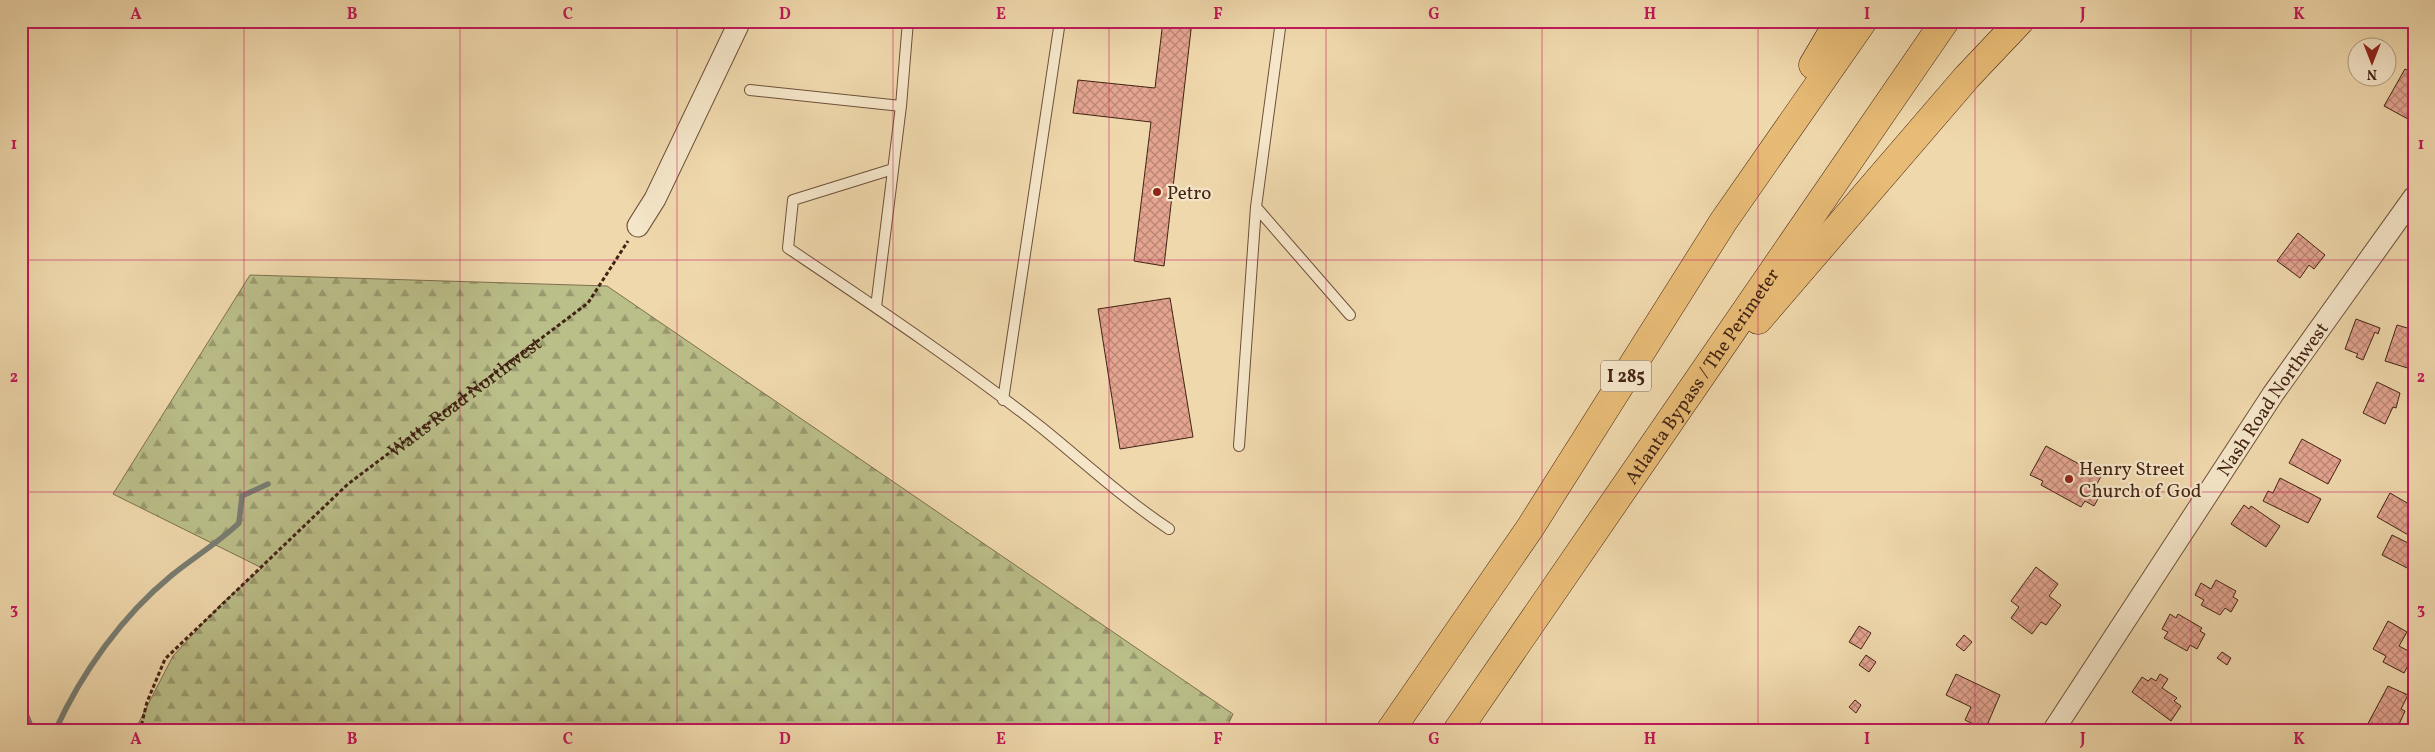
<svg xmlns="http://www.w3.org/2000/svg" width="2435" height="752" font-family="Vollkorn,serif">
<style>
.forest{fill:url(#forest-firs);stroke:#7e704e}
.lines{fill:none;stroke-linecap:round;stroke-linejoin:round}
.stream{stroke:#787d72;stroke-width:5.5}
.building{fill:url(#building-cross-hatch);stroke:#432314}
.lane-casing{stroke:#6e503a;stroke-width:12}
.street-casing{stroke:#6e503a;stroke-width:23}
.highway-casing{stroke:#432314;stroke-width:29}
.path{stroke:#432314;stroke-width:3;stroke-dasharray:4 2.5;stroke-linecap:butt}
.lane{stroke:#f5e6c9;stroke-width:10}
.street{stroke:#f5e6c9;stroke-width:21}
.highway{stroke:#e8bc76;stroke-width:28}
.grid{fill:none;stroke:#c2185b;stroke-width:1;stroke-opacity:0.55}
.poi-dot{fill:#8f2418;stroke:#f5e6c9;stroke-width:2}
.labels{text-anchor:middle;stroke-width:4.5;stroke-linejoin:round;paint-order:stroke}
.shield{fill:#f5e6c9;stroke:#785e4a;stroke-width:1}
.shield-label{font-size:18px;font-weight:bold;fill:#432314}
.poi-label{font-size:19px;fill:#432314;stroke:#f5e6c9;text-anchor:start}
.street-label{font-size:19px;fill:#432314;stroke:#f5e6c9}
.neatline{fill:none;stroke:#c2185b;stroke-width:2}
.grid-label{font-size:16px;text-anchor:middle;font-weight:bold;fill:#c2185b}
</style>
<defs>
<pattern id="forest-firs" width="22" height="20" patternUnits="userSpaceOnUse" patternTransform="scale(1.25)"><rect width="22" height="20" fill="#babe89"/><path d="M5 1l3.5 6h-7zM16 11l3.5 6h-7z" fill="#999a6f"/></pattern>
<pattern id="building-cross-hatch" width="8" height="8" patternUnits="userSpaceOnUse" patternTransform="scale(1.25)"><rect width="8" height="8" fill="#e3a490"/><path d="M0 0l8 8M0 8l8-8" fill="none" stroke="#ba8574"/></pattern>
</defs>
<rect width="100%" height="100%" fill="#efd8ac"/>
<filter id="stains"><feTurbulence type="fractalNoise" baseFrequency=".004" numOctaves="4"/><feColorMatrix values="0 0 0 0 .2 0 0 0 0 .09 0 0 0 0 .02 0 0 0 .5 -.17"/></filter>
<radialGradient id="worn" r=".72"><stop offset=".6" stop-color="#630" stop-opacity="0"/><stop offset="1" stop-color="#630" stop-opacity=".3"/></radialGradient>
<path class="forest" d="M250 275 607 286 1233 714 1225 731H138V724L173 656 221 604 262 568 113 494Z"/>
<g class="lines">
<path class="stream" d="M21 702 33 731
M55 731C82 672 122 616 172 575 194 557 218 543 239 523L242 496 268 484"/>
</g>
<path class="building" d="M1163 21H1192L1164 266 1134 261 1151 122 1073 113 1078 80 1155 88Z
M2405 69 2414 74V109L2408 119 2384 106Z
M2298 233 2325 255 2314 269 2309 265 2300 278 2277 261Z
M1170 298 1193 437 1120 449 1098 309Z
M2356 319 2380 328 2378 334 2375 332 2363 360 2356 357 2358 354 2345 349Z
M2397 325 2414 330V370L2385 361Z
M2377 382 2400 393 2396 408 2393 407 2385 424 2363 413Z
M2302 439 2341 460 2328 484 2289 463Z
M2046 446 2101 476 2096 486 2103 490 2094 506 2085 501 2081 507 2041 485 2043 481 2030 475Z
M2280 478 2321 499 2308 523 2263 501 2268 491 2273 493Z
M2390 493 2414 507V535L2411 534 2410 536 2377 517Z
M2244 505 2249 509 2251 506 2280 526 2266 547 2231 524Z
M2392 535 2414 546V559L2409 569 2382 555Z
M2036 567 2058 584 2049 596 2061 605 2046 625 2041 622 2032 634 2011 618 2019 607 2011 601Z
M2216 580 2236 591 2233 597 2238 600 2231 612 2225 608 2220 615 2201 605 2204 600 2195 595 2201 583 2211 589Z
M2170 614 2176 618 2178 614 2202 628 2200 631 2205 634 2197 649 2190 645 2187 651 2164 638 2168 632 2162 629Z
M2388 621 2407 632 2399 646 2414 654 2404 673 2383 662 2386 656 2373 649Z
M1859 626 1871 633 1861 649 1849 642Z
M1964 635 1972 642 1964 651 1956 645Z
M2222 652 2231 658 2227 665 2217 658Z
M1866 655 1876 662 1869 672 1859 665Z
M1956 674 2000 695 1985 730 1965 720 1971 707 1946 695Z
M2160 674 2168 679 2162 688 2177 698 2174 701 2181 706 2171 721 2132 692 2142 677 2148 681 2151 678 2156 681Z
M2388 686 2408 695 2401 709 2405 711 2396 731H2364Z
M1855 700 1861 705 1856 713 1849 707Z
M1909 723 1922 731H1905Z
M2109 723 2115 727 2117 724 2128 731H2103Z"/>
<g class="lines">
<g class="lane-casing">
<path id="lane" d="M750 90 901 106
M893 169 793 200 788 248C874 306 961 364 1042 428 1084 462 1124 499 1169 529
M1256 207 1350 315
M876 307 901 106 908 21
M1003 400 1060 21
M1239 446 1256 207 1281 21"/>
</g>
<g class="street-casing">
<g id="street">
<path d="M638 226 655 199 740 21"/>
<path id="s2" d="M2053 731 2273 394 2414 197"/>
</g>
</g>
<g class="highway-casing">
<g id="highway">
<path d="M1813 65 1839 21"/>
<path d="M1758 320 1967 77 2020 21"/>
<path d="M1390 731 1530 528 1723 222 1863 21"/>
<path id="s3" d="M1457 731 1945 21"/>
</g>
</g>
<path class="path" id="s1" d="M140 731 147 702 165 659 348 484 588 303 628 241"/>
<use href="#lane" class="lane"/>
<use href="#street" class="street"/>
<use href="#highway" class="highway"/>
</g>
<path class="grid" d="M244 21V731M460 21V731M677 21V731M893 21V731M1109 21V731M1326 21V731M1542 21V731M1758 21V731M1975 21V731M2191 21V731M21 260H2414M21 492H2414"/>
<g class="poi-dot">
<circle cx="1157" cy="192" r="5"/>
<circle cx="2069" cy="479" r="5"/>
</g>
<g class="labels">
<rect class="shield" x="1601" y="360.5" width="50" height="31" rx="4"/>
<g class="shield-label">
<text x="1626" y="382">I 285</text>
</g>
<g class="poi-label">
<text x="1167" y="199">Petro</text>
<text x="2079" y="475">Henry Street<tspan x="2079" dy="22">Church of God</tspan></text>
</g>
<g class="street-label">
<text dy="7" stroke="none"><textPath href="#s3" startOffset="431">Atlanta Bypass / The Perimeter</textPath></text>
<text dy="7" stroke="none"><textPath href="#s1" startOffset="475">Watts Road Northwest</textPath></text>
<text dy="7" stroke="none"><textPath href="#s2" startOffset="398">Nash Road Northwest</textPath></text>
</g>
</g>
<rect width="2435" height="752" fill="none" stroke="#efd8ac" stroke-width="55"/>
<g transform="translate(2372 62) rotate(180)"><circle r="24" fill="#f5e6c9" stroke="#ae9881"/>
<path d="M0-4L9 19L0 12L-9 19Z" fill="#8f2418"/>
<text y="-8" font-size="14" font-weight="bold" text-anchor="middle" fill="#432314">N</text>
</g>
<rect x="28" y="28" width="2380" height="696" class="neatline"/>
<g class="grid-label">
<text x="136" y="19">A</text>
<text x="352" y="19">B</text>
<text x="568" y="19">C</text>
<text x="785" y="19">D</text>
<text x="1001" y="19">E</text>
<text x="1218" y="19">F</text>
<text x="1434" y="19">G</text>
<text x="1650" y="19">H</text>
<text x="1867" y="19">I</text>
<text x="2083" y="19">J</text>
<text x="2299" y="19">K</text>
<text x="14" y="149">1</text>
<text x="2421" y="149">1</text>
<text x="14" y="382">2</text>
<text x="2421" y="382">2</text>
<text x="14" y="614">3</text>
<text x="2421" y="614">3</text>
<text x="136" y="744">A</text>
<text x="352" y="744">B</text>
<text x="568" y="744">C</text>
<text x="785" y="744">D</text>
<text x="1001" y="744">E</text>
<text x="1218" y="744">F</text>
<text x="1434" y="744">G</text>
<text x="1650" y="744">H</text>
<text x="1867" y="744">I</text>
<text x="2083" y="744">J</text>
<text x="2299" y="744">K</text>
</g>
<rect width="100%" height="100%" filter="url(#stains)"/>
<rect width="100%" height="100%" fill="url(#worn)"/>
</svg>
